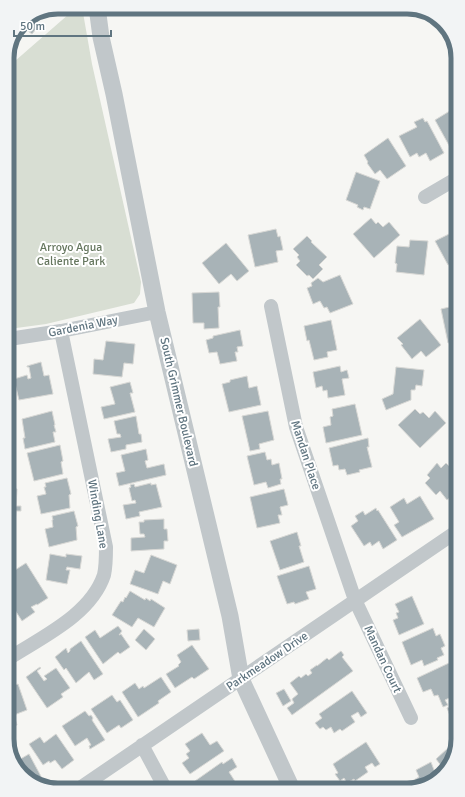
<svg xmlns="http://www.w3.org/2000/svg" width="465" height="797" font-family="Signika,sans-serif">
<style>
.green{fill:#d8ded3}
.building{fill:#a8b3b7;stroke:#d8d8d5}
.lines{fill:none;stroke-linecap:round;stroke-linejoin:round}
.minor{stroke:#c1c7ca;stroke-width:14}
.tertiary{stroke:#c1c7ca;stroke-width:17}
.labels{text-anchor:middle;stroke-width:4;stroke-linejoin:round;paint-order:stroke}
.park-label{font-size:12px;fill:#66775f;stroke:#fff}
.street-label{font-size:12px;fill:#607580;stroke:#fff}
.rim{fill:none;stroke:#607580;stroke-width:5}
</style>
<rect width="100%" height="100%" fill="#f6f6f3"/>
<path class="green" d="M77 7H82L92 64 141 282 140 294 134 303 46 324 9 329 7 68Z"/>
<path class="building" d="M34 17 32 20 39 25 32 34 20 25 22 22Z
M453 109 454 147 451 149 435 120Z
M423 118 425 122 427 121 444 153 430 161 426 153 419 157 417 153 410 157 399 136 417 127 414 122Z
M388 138 406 166 387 179 380 170 375 174 367 163 368 162 364 155Z
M356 172 380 181 370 209 364 207 363 210 357 207 358 205 346 200Z
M371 218 376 224 378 222 383 227 389 222 400 235 374 258 353 234Z
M276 229 278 237 280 236 283 250 276 251 278 262 255 267 248 235Z
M449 234 452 239 454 238 455 262 448 265 435 241Z
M307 236 312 241 311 242 327 257 319 265 323 269 313 279 309 275 307 276 296 265 300 261 297 257 299 255 293 249Z
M410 240 428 241 424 275 396 272 397 264 395 263 397 246 409 247Z
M226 243 249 271 237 281 231 274 219 284 202 263Z
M340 275 353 304 330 313 327 307 324 308 320 301 313 304 307 288 312 286 311 283 318 278 323 282Z
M219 292 220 307H218L219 328 204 329V323H193L192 293Z
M455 297V342L448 343 441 309 454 306 452 298Z
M420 319 441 345 426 357 421 351 412 359 401 345 403 344 397 338Z
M331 320 337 350 327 352 328 357 314 360 309 340 307 341 304 326Z
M240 330 243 346 237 347 238 352H235L237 361 220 364 217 352 209 353 206 340 213 338V336Z
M106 341 135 344 133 364 124 363 122 377 93 374 94 359 103 360Z
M41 362 44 376 49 375 53 394 19 400 14 379 27 375 28 379 31 378 29 367H27V366Z
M340 366 341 372 347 370 349 378 342 379 345 395 328 398 327 390 323 391 322 386 316 388 313 372Z
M396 367 424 370 422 386 416 385 415 390H411V400L386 410 382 399 393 394Z
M247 376 249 388 257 386 261 405 229 412 222 384 230 382V380Z
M130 382 133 393H130L135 412 104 419 101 407 115 404 110 387Z
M355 404 362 435 326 443 323 427 331 425 330 417 333 416 332 409Z
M415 409 420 414 423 412 429 418 435 411 446 423 420 448 398 425Z
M52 411 55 425H54L56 432H53L55 442 25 449 23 438H25L22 419Z
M268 411 274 440 259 444 260 449 250 451 242 416Z
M136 416 139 434H141L142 442 126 445V449L111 452 108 439 121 437 120 434H117L114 421Z
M368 438 369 447H367L372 467 359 470 360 472 347 475 345 469 339 470 338 465 333 466 329 448Z
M60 445 63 461 61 462 63 474 34 481 27 453Z
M146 449 148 460 145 461 147 468 164 464 166 475 119 486 116 473 125 471 121 455Z
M265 452 267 460 271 459 272 465 279 463 282 479H280L281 484 268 488 266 482 254 485 247 456Z
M437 463 441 468 446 463 456 473V500L452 496 447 500 440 491 436 495 425 483 430 478 427 475Z
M67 478 71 494 69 495 70 508 41 514 37 496 46 494 44 487H46L45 483Z
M151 483V485L156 484 162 507 139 512 140 516 126 519 123 505 136 503 135 500 132 501 129 488 131 487 130 485 134 484 135 487Z
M10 488 17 489 16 506H21V511H16L14 536H11Z
M284 489 288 505 280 507 282 515H278L280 523 257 528 250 497Z
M420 496 434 519 402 537 394 525 399 522 390 507 404 498 407 504Z
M376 508 377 511 378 510 397 540 383 549 379 541 372 546 370 542 364 546 351 526 358 521 355 516 363 511 365 515Z
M74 511 78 526 76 527 77 540 49 547 45 529 53 527 52 520H53L52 516Z
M164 519V529H167L168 541H164V549L131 551V538L145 537 144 534H140L139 522H144V520Z
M297 532 301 546H299L304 562 280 570 270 541Z
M50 554 66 557V554L82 556 80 569 67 567 66 570H70L67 584 46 580Z
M151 555 177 565 170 584 163 581 158 594 130 584 135 570 144 573Z
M26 563 48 598 37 605V604L31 607 35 612 22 621 11 604V589L14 587 11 582V576L14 574 12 572Z
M309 566 316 589 306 592 309 599 295 604 294 602 287 604 277 576Z
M130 591 145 600 146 598 150 601 151 599 165 608 154 627 138 618 132 627 112 615 121 601 123 602 125 597 126 598Z
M412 596 424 624 399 635 393 620 398 618 396 613 399 612 395 604Z
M118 626 122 631 119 635 121 634 130 647 120 654 118 652 103 664 85 637 95 630 100 638Z
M433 628 436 636 440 634 445 646 441 648 444 655 437 658 438 660 424 666 422 660 411 665 402 642Z
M144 629 155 639 146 650 135 640Z
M199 629 200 640 188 641 187 630Z
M81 641 103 674 94 680 89 672 76 683 66 668 64 670 55 657 66 648 68 653 70 651V649Z
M192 645 209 669 194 679 192 677 175 688 166 674 179 666 178 665 181 662 177 655Z
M341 651 344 655 342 657 353 671 292 715 287 708 294 703 292 699 298 694 290 683 299 676 301 678 306 674 308 676 312 673 310 670 317 665V666L327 658 329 660Z
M449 663 458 682V694L445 700 448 705 443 707 438 695 434 696 431 689 423 692 417 678Z
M40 667 41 668 37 671 44 681 47 679 44 676 56 668 70 688 61 694 63 697 47 708 26 677Z
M161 677 171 692 158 701 159 703 138 717 122 692 135 683 139 689 143 686 144 688Z
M18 684 27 710 14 715 17 725 12 726V686Z
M284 689 291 701 283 706 276 693Z
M352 691 367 713 361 717 358 712 351 716 355 722 342 731 340 729 334 733 331 727 326 730 323 727 320 729 315 723 322 718 319 714Z
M112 695 117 702 120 700 133 720 121 728 119 725 107 733 91 709Z
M458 704V736L447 708Z
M85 711 89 716 91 715 93 718 92 720 105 740 90 749 89 746 91 745 87 738 75 746 62 726Z
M202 733 210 745 217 741 224 751 190 774 182 763 189 758 186 754 190 751 185 744Z
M56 734 74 760 62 769 55 760 50 763 49 761 43 765 29 744 40 737 44 743Z
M366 742 380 764 375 767 372 763 365 767 368 772 355 781 354 779 347 783 344 778 340 781 335 774 338 773 333 764Z
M448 748 452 752 455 748 450 767 445 771 436 759Z
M12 754 17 761 29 754 43 780 36 784 29 781 12 762Z
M232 758 237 767 229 772 238 786 236 787 199 788 195 781 222 762 223 764Z
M431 762 437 778 430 785H412L414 784 412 781 419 777 416 770Z"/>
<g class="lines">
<path class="minor" d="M425 197 454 180
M271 306 296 427 355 600 411 718
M9 339 61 331 157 312
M11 657C44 636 91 614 104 575 106 566 106 556 106 547L61 331
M142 745 165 788
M77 790 456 532"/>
<path class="tertiary" d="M97 7 101 37 114 94 157 312 230 616 241 679 291 787"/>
</g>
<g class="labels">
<g class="park-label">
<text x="71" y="251">Arroyo Agua<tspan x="71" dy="14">Caliente Park</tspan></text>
</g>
<g class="street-label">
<text transform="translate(83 326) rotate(-11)" y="4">Gardenia Way</text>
<text transform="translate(179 402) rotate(77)" y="4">South Grimmer Boulevard</text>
<text transform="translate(306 455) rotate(72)" y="4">Mandan Place</text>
<text transform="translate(98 514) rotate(80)" y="4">Winding Lane</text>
<text transform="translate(383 659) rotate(65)" y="4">Mandan Court</text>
<text transform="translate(267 661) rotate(-34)" y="4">Parkmeadow Drive</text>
</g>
</g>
<path d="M0 0H465V797H0ZM58 14H407A44 44 0 0 1 451 58V739A44 44 0 0 1 407 783H58A44 44 0 0 1 14 739V58A44 44 0 0 1 58 14Z" fill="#f2f4f5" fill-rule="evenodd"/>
<path class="rim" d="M58 14H407A44 44 0 0 1 451 58V739A44 44 0 0 1 407 783H58A44 44 0 0 1 14 739V58A44 44 0 0 1 58 14Z"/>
<path d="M14 30v6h97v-6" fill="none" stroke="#607580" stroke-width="2"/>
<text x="20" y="30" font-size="12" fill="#607580" stroke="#ffffff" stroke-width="3" paint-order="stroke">50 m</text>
</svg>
